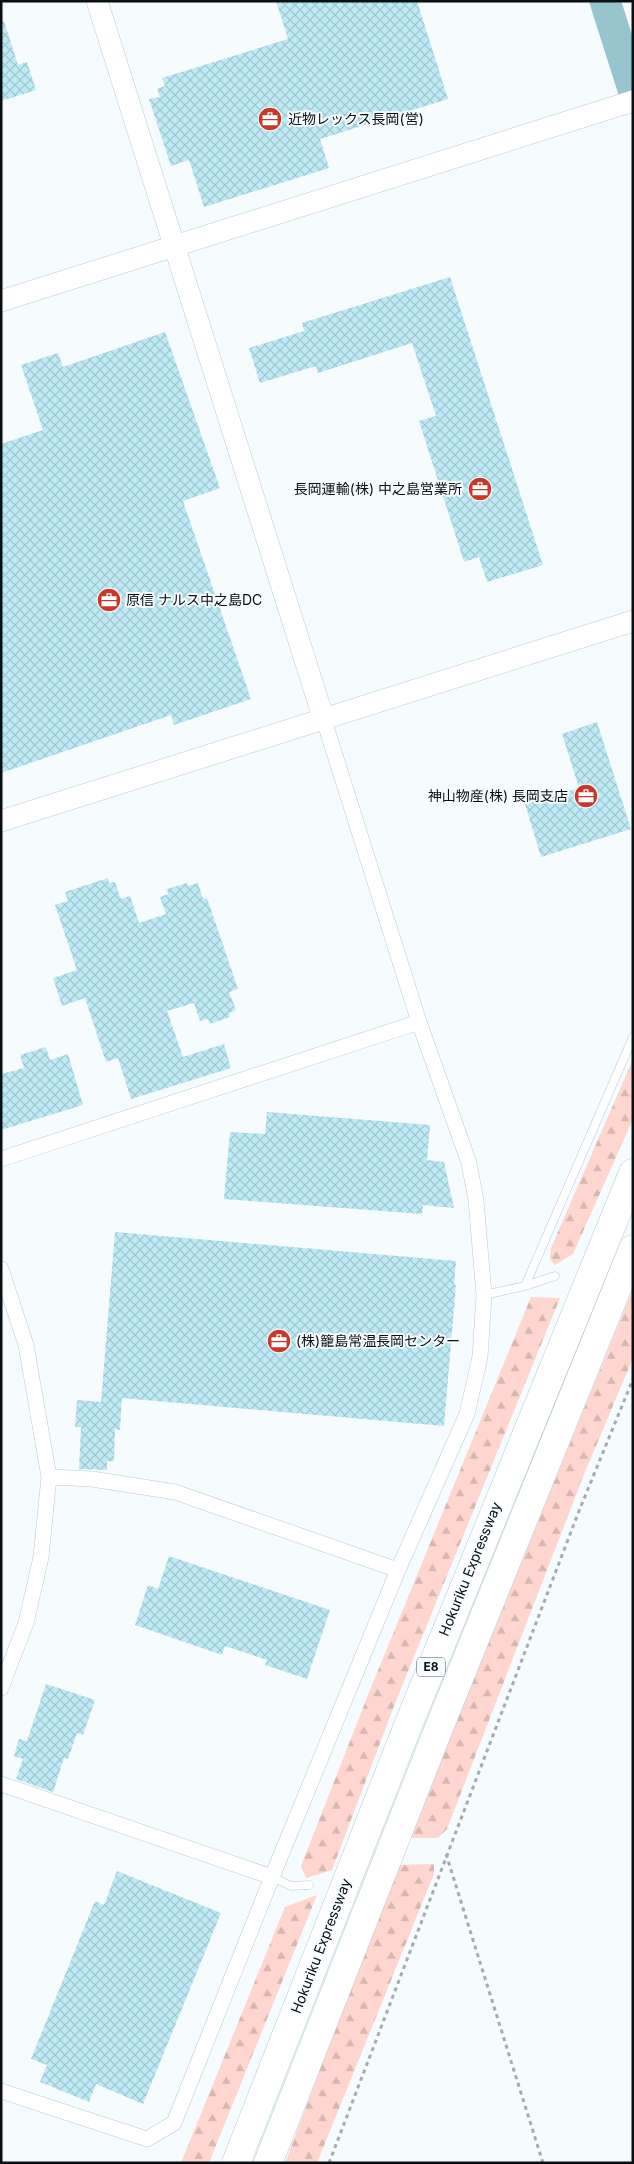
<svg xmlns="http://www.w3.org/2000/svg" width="634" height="2164" font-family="Inter,'Noto Sans JP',sans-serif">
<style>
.forest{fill:url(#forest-firs)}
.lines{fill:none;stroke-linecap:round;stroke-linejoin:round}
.river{stroke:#98c4cf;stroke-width:31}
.building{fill:url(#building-cross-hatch)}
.lane-casing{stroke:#b3ccd3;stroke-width:9}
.street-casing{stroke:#b3ccd3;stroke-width:16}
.secondary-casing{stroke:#b3ccd3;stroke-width:22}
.highway-casing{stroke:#b3ccd3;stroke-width:29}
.path{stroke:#a6acae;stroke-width:3;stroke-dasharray:4 4;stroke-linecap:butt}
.lane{stroke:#fff;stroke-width:8}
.street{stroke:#fff;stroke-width:15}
.secondary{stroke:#fff;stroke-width:21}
.highway{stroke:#fff;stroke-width:28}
.labels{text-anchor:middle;stroke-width:4;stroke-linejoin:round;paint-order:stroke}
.shield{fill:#f6fbfd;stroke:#4f5659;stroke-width:1}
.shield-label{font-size:12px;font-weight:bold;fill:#081013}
.poi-label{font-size:14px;fill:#081013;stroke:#f6fbfd;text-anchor:start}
.street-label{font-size:14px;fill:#081013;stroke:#f6fbfd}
</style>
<defs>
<pattern id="forest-firs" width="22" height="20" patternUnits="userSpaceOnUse" patternTransform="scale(1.25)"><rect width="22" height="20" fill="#fed6cf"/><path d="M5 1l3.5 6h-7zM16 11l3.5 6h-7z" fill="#d8b7b1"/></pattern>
<pattern id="building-cross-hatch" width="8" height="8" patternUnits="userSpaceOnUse" patternTransform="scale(1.25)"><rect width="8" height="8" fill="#beeaf6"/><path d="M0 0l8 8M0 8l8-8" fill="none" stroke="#a2c8d2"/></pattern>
</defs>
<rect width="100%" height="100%" fill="#f6fbfd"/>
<path class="forest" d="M633 1059V1119L573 1254 555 1265 550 1259 551 1248Z
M633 1289V1358L583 1477 447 1829 438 1838H409Z
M531 1297 560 1298 396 1701 332 1870 306 1878 301 1866 370 1690Z
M434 1864V1874L317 2163H285L397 1865Z
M317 1895 209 2163H181L285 1907Z"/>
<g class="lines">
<path class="river" d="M605 1 633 89"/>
</g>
<path class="building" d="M276 1H417L448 99 320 139 329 168 204 207 189 160 171 166 149 99 160 97 157 89 165 86 162 78 288 39Z
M4 21 18 65 27 62 36 90 1 101V22Z
M450 277 543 565 487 582 479 557 464 562 419 421 436 416 412 343 318 373 316 366 260 383 249 348 304 331 302 323Z
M165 332 220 488 183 501 251 699 174 725 171 715 1 773V444L43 430 21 365 58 353 63 367Z
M597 722 631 829 541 857 525 804 579 788 562 734Z
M108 878 109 883 115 882 121 899 130 896 139 923 166 914 160 897 168 894 167 889 187 883 188 886 198 883 203 899 207 898 238 989 229 992 236 1010 229 1013 230 1017 210 1024 208 1019 200 1021 194 1003 167 1011 183 1057 224 1044 231 1068 131 1099 118 1058 106 1062 85 998 62 1006 53 978 77 970 55 905 68 901 65 892Z
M46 1047 50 1060 68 1054 83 1105 1 1130V1074L24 1068 20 1055Z
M267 1112 430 1125 427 1160 444 1162 454 1208 423 1205 422 1214 224 1199 230 1132 265 1134Z
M115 1232 456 1261 454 1285H456L444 1426 122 1398 120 1430 115 1429 114 1461H107V1470L79 1469 81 1427H75L77 1400 101 1402Z
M169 1556 330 1610 307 1679 265 1665 267 1660 225 1646 222 1655 135 1625 148 1585 158 1589Z
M46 1684 95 1700 83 1735 77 1733 68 1759 64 1758 53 1792 16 1779 23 1759 14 1756 19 1739 27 1741Z
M117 1871 221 1913 143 2104 96 2084 89 2102 40 2082 47 2065 31 2059 95 1901 104 1905Z"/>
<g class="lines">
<g class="lane-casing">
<path id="lane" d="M525 1286 633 1037
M484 1295 525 1286 555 1276
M272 1877 291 1886 309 1885"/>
</g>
<g class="street-casing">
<path id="street" d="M1 1159 419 1022
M1 1269 26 1345 49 1477 41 1557 26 1623 1 1688
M49 1477 92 1479 175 1492 398 1570
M1 1784 272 1877
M1 2091 147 2139 174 2123 272 1877 398 1570 467 1414 480 1357 484 1295 476 1200 469 1163 419 1022 323 717"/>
</g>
<g class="secondary-casing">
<path id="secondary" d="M97 1 323 717
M1 301 633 101
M1 821 633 621"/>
</g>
<g class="highway-casing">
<path id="highway" d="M236 2163 409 1723 633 1173
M268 2163 439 1728 633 1249"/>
</g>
<path class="path" d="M446 1854 543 2163
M329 2163 579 1511 633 1379"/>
<use href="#lane" class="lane"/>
<use href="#street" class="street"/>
<use href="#secondary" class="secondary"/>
<use href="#highway" class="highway"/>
</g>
<defs>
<g id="office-disc" transform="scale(1.25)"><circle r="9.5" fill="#c6392c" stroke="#f6fbfd"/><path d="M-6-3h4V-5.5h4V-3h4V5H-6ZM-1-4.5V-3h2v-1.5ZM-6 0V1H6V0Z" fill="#fff"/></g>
</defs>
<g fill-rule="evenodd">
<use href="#office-disc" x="270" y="119"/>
<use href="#office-disc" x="480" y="489"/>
<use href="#office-disc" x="109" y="600"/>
<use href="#office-disc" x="586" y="796"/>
<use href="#office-disc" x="279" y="1341"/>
</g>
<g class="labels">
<rect class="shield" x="417" y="1657.5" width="28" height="19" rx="4"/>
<g class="shield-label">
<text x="431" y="1671">E8</text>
</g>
<g class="poi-label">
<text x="288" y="124">近物レックス長岡(営)</text>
<text x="462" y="494" text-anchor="end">長岡運輸(株) 中之島営業所</text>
<text x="126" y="605">原信 ナルス中之島DC</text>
<text x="568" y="801" text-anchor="end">神山物産(株) 長岡支店</text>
<text x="296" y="1346">(株)籠島常温長岡センター</text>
</g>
<g class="street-label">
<text transform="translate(470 1569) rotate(-68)" y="5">Hokuriku Expressway</text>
<text transform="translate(321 1946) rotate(-69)" y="5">Hokuriku Expressway</text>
</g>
</g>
<rect width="634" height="2164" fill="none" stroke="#081013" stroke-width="5"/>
</svg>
